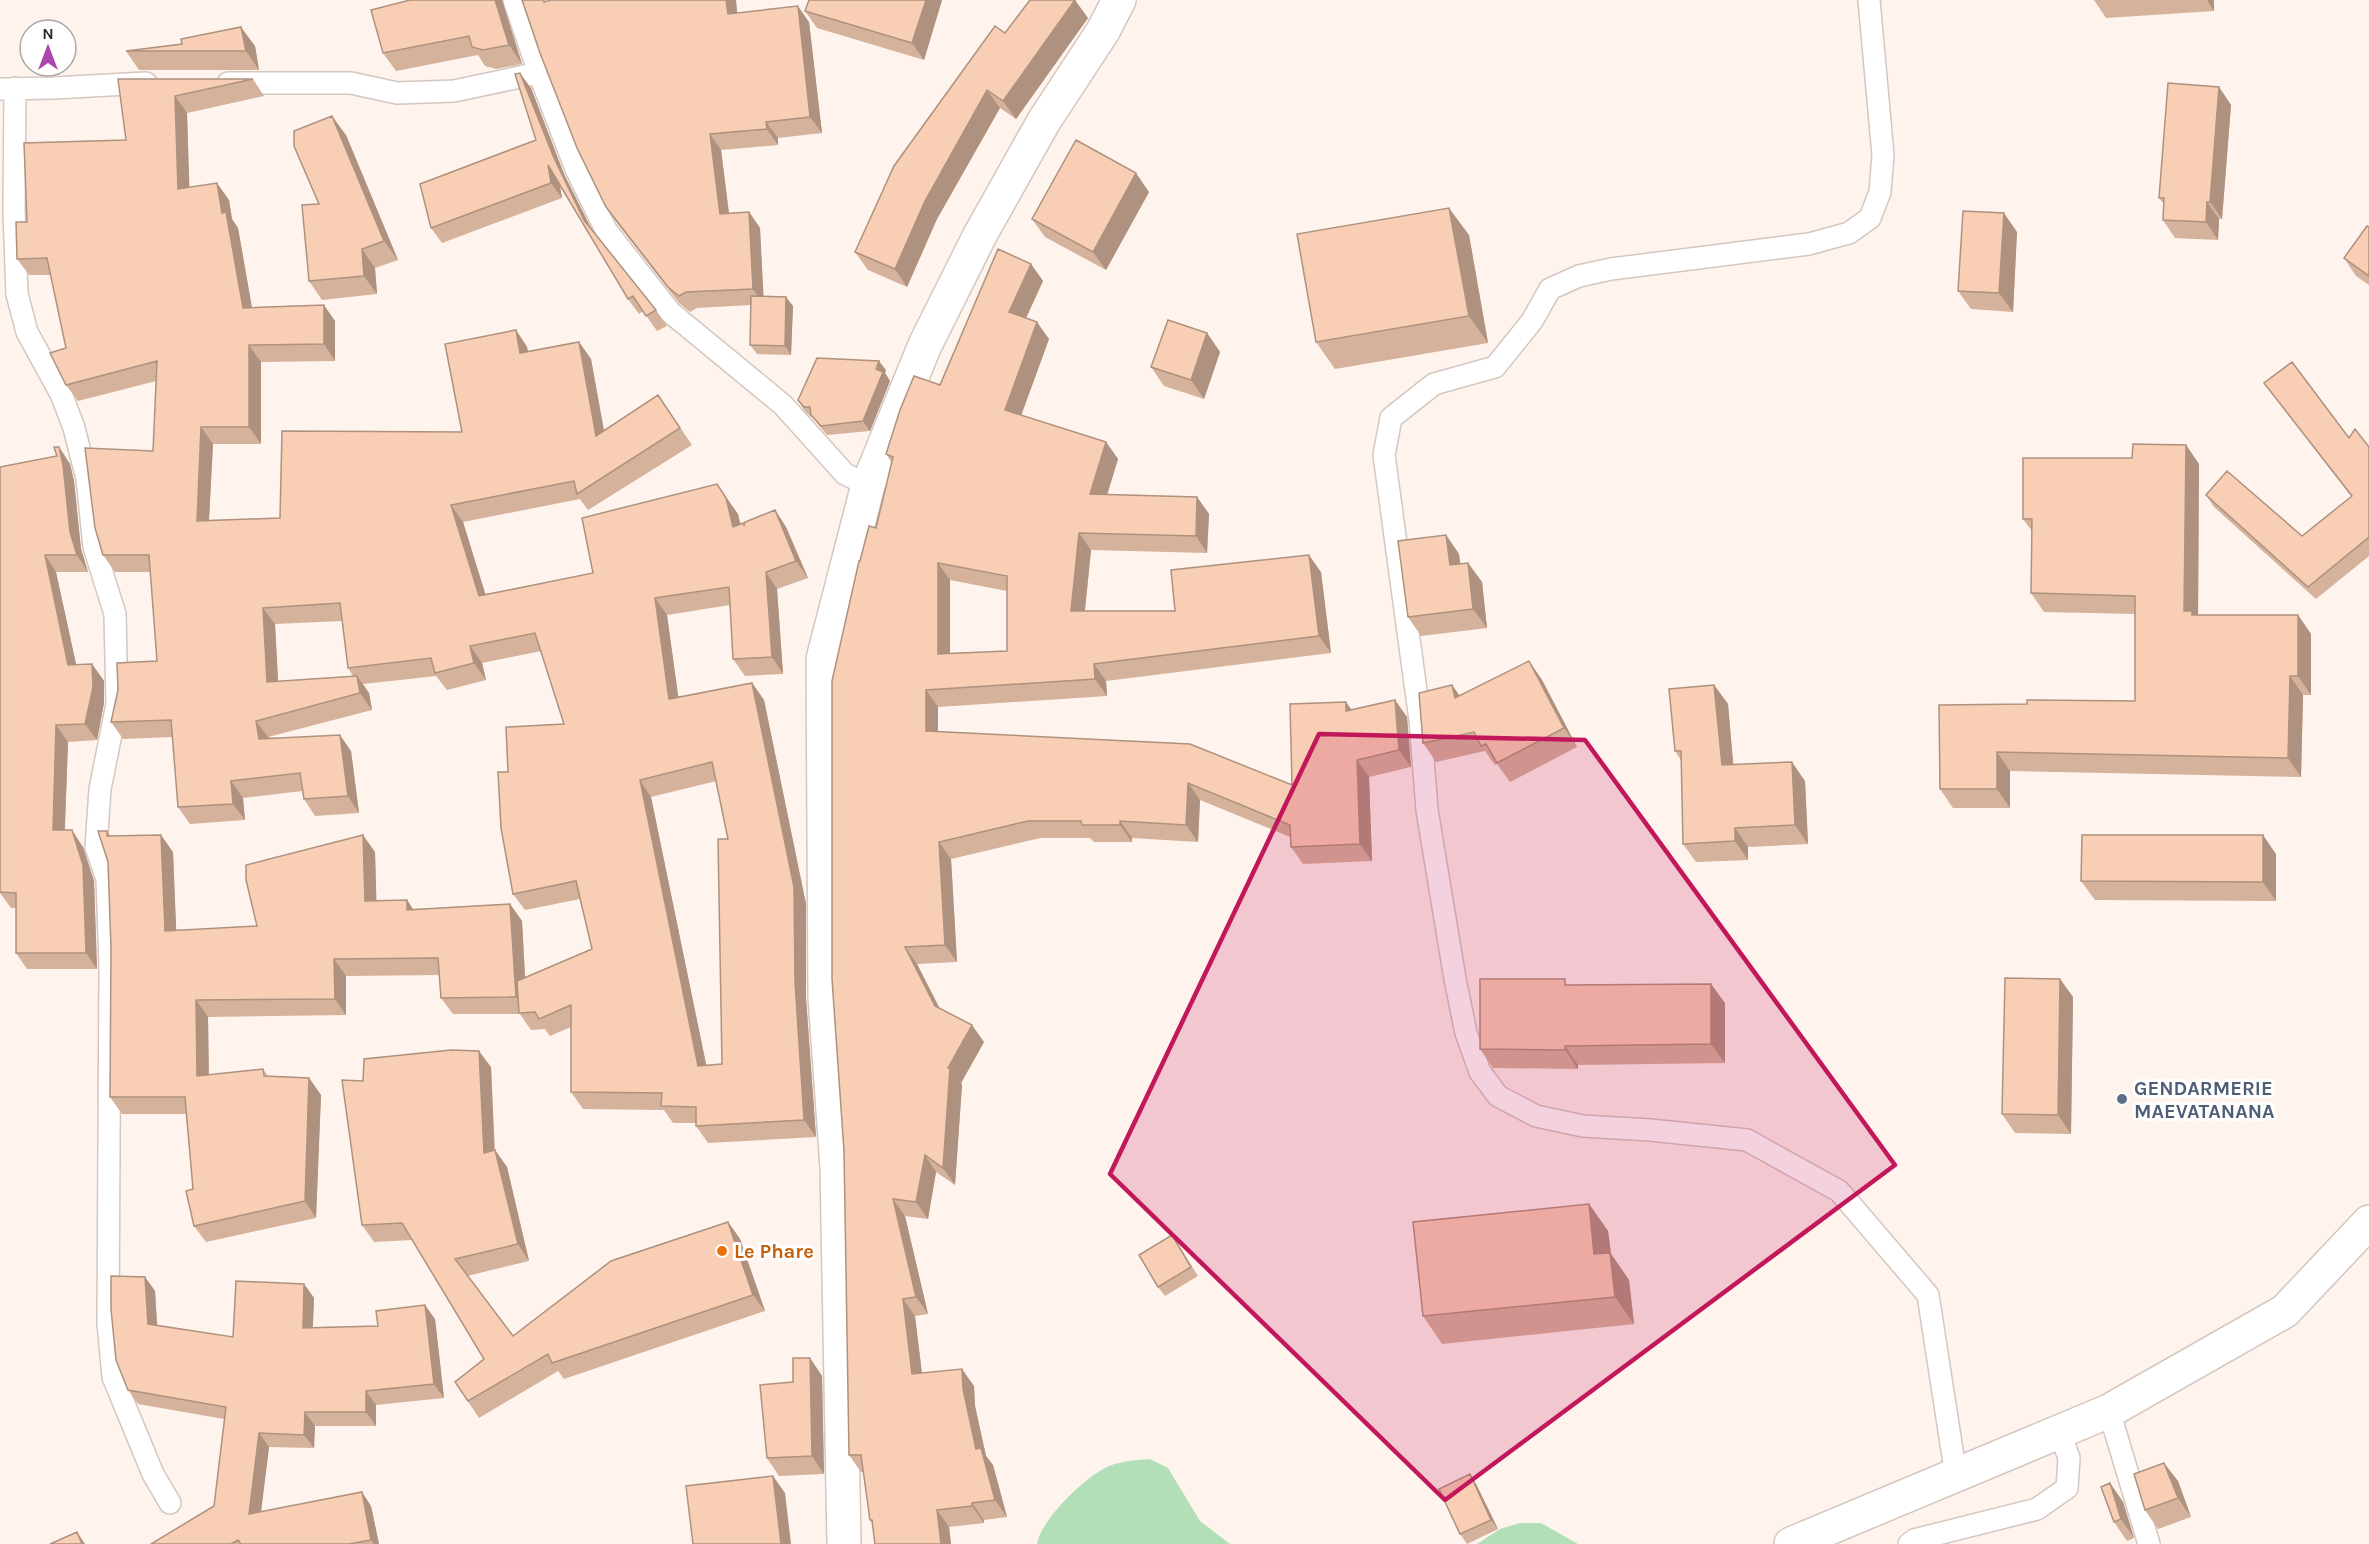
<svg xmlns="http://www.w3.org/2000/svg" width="2369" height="1544" font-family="Karla,sans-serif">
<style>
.green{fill:#b2dfb8}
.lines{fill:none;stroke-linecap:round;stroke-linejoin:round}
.service-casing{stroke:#d4c7c0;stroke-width:24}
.minor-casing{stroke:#d4c7c0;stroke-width:36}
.primary-casing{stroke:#d4c7c0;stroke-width:36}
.service{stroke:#fff;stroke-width:21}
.minor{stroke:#fff;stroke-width:33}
.primary{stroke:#fff;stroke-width:33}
.wall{fill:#d5b29b;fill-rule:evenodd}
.shaded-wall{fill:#ae917e}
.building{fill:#f8cfb4;stroke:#ae917e;stroke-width:1.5;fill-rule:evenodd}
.marked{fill:#c2185b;fill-opacity:0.2;stroke:#c2185b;stroke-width:4.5;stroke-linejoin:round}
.service-dot{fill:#5c6f8a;stroke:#fff;stroke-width:2}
.food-dot{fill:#e8710a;stroke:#fff;stroke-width:2}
.labels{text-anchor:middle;stroke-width:6;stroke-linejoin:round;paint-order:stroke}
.service-label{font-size:20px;font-weight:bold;fill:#4e5e75;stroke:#fff;text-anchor:start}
.food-label{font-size:20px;font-weight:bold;fill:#c56008;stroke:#fff;text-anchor:start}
</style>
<rect width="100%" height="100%" fill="#fef3ed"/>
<path class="green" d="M1150 1459 1168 1468 1200 1521 1230 1544H1037C1041 1519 1086 1476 1109 1466 1122 1461 1137 1460 1150 1459Z
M1520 1523H1541L1578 1544H1477L1500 1529Z"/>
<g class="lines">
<g class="service-casing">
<path id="service" d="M514 0 539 73 576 169 606 230 670 312 783 405 845 474 868 485
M1869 0 1883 155 1880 192 1870 218 1849 233 1809 244 1611 269 1579 276 1550 289 1532 321 1495 367 1434 384 1391 418 1384 455 1420 720 1427 810 1455 979 1466 1033 1480 1072 1498 1096 1536 1116 1583 1126 1650 1130 1747 1140 1839 1191 1928 1295 1956 1476
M228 83H351L397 93 454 91 539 73
M15 88 14 212 17 294 27 332 62 396 74 428 87 479 94 547 115 614 117 704 100 789 96 847 107 879 110 965 108 1323 113 1377 153 1474 170 1503
M0 89 54 88 146 83
M2109 1411 2149 1544
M1909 1544 1914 1540 2037 1509 2067 1488 2069 1458 2059 1431"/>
</g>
<g class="minor-casing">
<path id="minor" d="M844 1544 837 1168 825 997 823 659 868 485 925 345 980 235 1044 121 1103 31 1119 0"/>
</g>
<g class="primary-casing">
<path id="primary" d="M1791 1544 2109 1411 2285 1311 2369 1222"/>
</g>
<use href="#service" class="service"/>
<use href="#minor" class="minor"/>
<use href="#primary" class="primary"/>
</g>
<path class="wall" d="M502 0 522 64 496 69 485 66 478 55 396 71 383 53Z
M809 0H942L924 60 817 28 805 11Z
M2094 0H2214V11L2106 18Z
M737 13 809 22 822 133 778 138V145L721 150 729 213 749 212 760 228 763 296 793 306 791 355 757 354 750 345 751 305 697 308 690 312 679 303 617 223 606 207Z
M1088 18 1016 119 1000 108 937 219 907 287 868 270 855 252 1005 33Z
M182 44 255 46 259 70H139L126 51Z
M118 79H253L264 96 187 113 189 187 229 200 232 219 238 228 252 308 335 321V361L261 362V444H213L209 520 280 518 462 432 516 330 527 347 528 352 579 342 591 359 604 431 669 411 692 445 588 510 580 499 463 522 485 594 593 573 738 514 740 524 744 525 775 510 786 527 808 578 777 589 783 674 745 676 733 659 730 605 667 615 678 697 752 683 764 700 806 904V998L816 1137 708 1143 696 1126V1123H673L664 1110 583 1109 571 1092V1027L550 1036 545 1029 531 1030 520 1014H453L441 998 439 975 346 976V1015L208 1017 209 1075 263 1069 268 1076 309 1078 321 1095 316 1218 206 1242 194 1226 193 1189 186 1114H122L110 1097 111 948 107 831 111 836 173 852 176 931 257 926 375 852 376 901 407 900 413 909 510 904 522 921 525 977 592 949 580 899 525 910 513 894 508 772 564 724 541 651 482 663 486 680 447 690 436 676 363 684 369 693 372 710 268 737 351 751 359 813 315 816 304 799 302 791 243 798 245 820 190 824 178 807 173 737 123 739 111 722 157 661 150 572H115L103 555 153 451 156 381 78 401 66 385V348L51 275H29L17 259 27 222 126 140ZM342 621 348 668 353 676 278 681 275 624ZM716 781 728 839 722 1064 706 1065 651 797Z
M2219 87 2231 105 2222 219H2219L2218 240 2175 238 2163 220 2164 204 2159 198Z
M531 88 564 174 592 231 656 310 667 326 657 331 643 311 639 314 628 299 559 184 562 198 442 243 431 228 536 140Z
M346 135 398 260 375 268 377 294 322 300 309 281 319 204Z
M1149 192 1106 270 1045 237 1032 219Z
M2369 227V285L2356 276 2344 258Z
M2017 232 2013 312 1971 309 1958 291Z
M1469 235 1488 343 1335 369 1316 342Z
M1031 264 1043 281 1026 318 1049 339 1021 415 1106 442 1118 459 1107 495 1197 497 1209 514 1207 553 1091 550 1085 611H1175L1321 572 1331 653 1106 681 1107 696 938 707V732L1292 785 1352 710 1395 700 1407 717 1411 767 1369 777 1372 861 1303 864 1291 847 1290 837 1200 800 1198 842 1132 838V842H1094L1090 838H1040L951 859 957 962 917 964 940 1009 984 1042 961 1083 962 1085 955 1185 936 1172 928 1219 905 1216 928 1314 915 1316 922 1373 974 1386 975 1406 986 1456 993 1465 1007 1517 984 1520V1523L949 1527 951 1544H875L873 1525 870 1520 864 1472H861L849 1455 860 561 876 528 892 463 886 454ZM950 580 1007 591V651L950 653Z
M1207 333 1220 352 1204 399 1164 386 1151 367Z
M886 370 885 373 890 381 870 431 827 435 812 417H811L804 410 798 400Z
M2264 383 2349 438 2369 447V556L2316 599 2214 507 2206 495 2302 536 2352 497Z
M2186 445 2199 464 2198 615H2298L2311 634V695H2303L2301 777 2010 771V808H1953L1940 789 2027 704 2135 701V614L2044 612 2031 593 2032 531 2023 519 2132 458Z
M59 447 70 464 74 481 81 549 88 572H56L76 665 92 664 104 681V703L97 740 68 742 65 830 83 847 94 881 97 969H27L16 953V908H11L0 893V467L57 456Z
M1446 535 1459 554 1460 564 1468 563 1482 582 1487 628 1421 636 1408 617Z
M1529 661 1542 680 1577 747 1510 782 1497 764 1495 765 1485 751 1436 762 1423 743 1452 685 1460 696Z
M1714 685 1728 704 1733 765 1805 781 1808 844 1748 847V860L1696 862 1683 844 1681 760 1675 751Z
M2276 854V901L2095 900 2081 881Z
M2060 979 2073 997 2071 1134 2015 1133 2002 1114Z
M1570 985 1725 1003V1063L1578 1065V1069L1493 1068 1480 1049Z
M491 1067 495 1150 507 1167 529 1261 467 1276 513 1336 728 1222 740 1239 765 1311 564 1379 558 1371 479 1418 455 1382 484 1359 412 1240 374 1242 362 1225 363 1081Z
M1589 1204 1608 1231 1611 1254 1629 1280 1634 1324 1442 1344 1423 1316Z
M1172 1235 1198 1276 1165 1296 1158 1287Z
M145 1277 155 1291 157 1325 233 1337 304 1284 314 1298 313 1327 378 1326 435 1319 444 1398 376 1405V1426H315L314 1448 269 1447 261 1512 371 1506 379 1544H151L214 1506 224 1419 138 1404 128 1390Z
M810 1358 822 1376 824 1474 779 1476 767 1458 793 1382Z
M2178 1481 2191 1517 2158 1529 2145 1510Z
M2110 1483 2123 1502 2134 1538 2127 1541 2114 1522Z
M1476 1484 1498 1529 1467 1544 1460 1534Z"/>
<path class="shaded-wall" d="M495 0H502L522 64 509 45Z
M726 0H736L739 30 728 14Z
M926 0H942L924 60 912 43Z
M1075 0 1088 18 1016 119 1003 101Z
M2207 0H2214V11Z
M798 6 809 22 822 133 810 117Z
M241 27 255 46 259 70 246 51Z
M520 73 531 88 564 174 595 236 584 220 554 158Z
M2219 87 2231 105 2222 219 2210 202Z
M987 90 1000 108 937 219 907 287 895 269 925 201Z
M175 96 187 113 190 205 178 189Z
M332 116 346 135 398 260 384 241Z
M766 122 778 138V145L767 129Z
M710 134 721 150 731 230 720 214Z
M548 165 559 180 562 198 551 183Z
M1136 173 1149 192 1106 270 1093 252Z
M217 183 229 200 232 219 238 228 255 325 243 308 222 213Z
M2207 202 2219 219 2218 240 2206 222Z
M1449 208 1469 235 1488 343 1469 316Z
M749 212 760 228 764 305 753 289Z
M2004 213 2017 232 2013 312 1999 293Z
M362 249 375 268 377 294 364 276Z
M1031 264 1043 281 1021 329 1009 312Z
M786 297 793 306 791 355 785 346Z
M324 305 335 321V361L324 344Z
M1037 322 1049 339 1017 427 1005 410Z
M516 330 527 347 532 370 520 353Z
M1207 333 1220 352 1204 399 1191 380Z
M579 342 591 359 608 453 596 436Z
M249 345 261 362V444L249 427Z
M879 361 886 370 885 373 890 381 870 431 863 421Z
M201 427 213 444 208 538 197 521Z
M1106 442 1118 459 1102 511 1090 494Z
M2186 445 2199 464 2198 620 2184 611Z
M59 447 70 464 74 481 81 549 88 572 77 555 70 532Z
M717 484 738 514 745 544 733 527Z
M1197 497 1209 514 1207 553 1196 536Z
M451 505 463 522 491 612 479 596Z
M775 510 786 527 808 578 796 561Z
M1079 533 1091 550 1083 628 1071 611Z
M1446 535 1459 554 1463 584 1450 565Z
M45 555 56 572 80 682 68 665Z
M1309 555 1321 572 1331 653 1319 636Z
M938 563 950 580V671L938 654Z
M1468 563 1482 582 1487 628 1473 609Z
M766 572 777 589 783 674 772 657Z
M655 598 667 615 681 716 669 699Z
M263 608 275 624 279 698 267 682Z
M2298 615 2311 634V695L2298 676Z
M470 646 482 663 486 680 474 663Z
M1529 661 1542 680 1577 747 1564 728Z
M92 664 104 681V703L97 740 85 724Z
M1094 664 1106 681 1107 696 1095 679Z
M357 676 369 693 372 710 360 693Z
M2290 676 2303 695 2301 777 2288 758Z
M752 683 764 700 806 904V998L816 1137 804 1120Z
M1452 685 1465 704 1455 698Z
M1714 685 1728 704 1735 784 1722 765Z
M926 690 938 707V748L926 731Z
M1395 700 1407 717 1411 767 1399 750Z
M1346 702 1358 719 1346 711Z
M256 721 268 737 270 755 259 739Z
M56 725 68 742 64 846 53 830Z
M340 735 351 751 359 813 348 796Z
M1997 752 2010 771V808L1997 789Z
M1357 760 1369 777 1372 861 1360 844Z
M1792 762 1805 781 1808 844 1795 825Z
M640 780 651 797 710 1083 698 1066Z
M231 781 243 798 245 820 233 804Z
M1188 783 1200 800 1198 842 1186 825Z
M1120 821 1132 838V842L1120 825Z
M1735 828 1748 847V860L1735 841Z
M72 830 83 847 94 881 97 969 86 953Z
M161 835 173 852 177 948 165 931Z
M363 835 375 852 377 918 365 901Z
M2263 835 2276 854V901L2263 882Z
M939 842 951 859 957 962 945 945Z
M407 900 418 917 407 910Z
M510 904 522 921 527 1014 516 997Z
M905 947 917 964 947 1023 935 1006Z
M334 959 346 976V1015L335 999Z
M2060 979 2073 997 2071 1134 2058 1115Z
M1711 984 1725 1003V1063L1711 1044Z
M196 1000 208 1017 209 1093 197 1076Z
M972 1025 984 1042 961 1083 962 1085 955 1185 943 1168 948 1068Z
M1565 1046 1578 1065V1069L1565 1050Z
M479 1051 491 1067 495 1169 484 1153Z
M309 1078 321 1095 316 1218 305 1201Z
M495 1150 507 1167 529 1261 518 1244Z
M925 1155 936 1172 928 1219 916 1202Z
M893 1199 905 1216 928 1314 916 1297Z
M1589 1204 1608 1231 1611 1254 1629 1280 1634 1324 1615 1297 1594 1254Z
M728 1222 740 1239 765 1311 753 1295Z
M145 1277 155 1291 158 1338 148 1324Z
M304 1284 314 1298 312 1341 303 1328Z
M903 1299 915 1316 924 1391 912 1374Z
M425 1305 435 1319 444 1398 434 1384Z
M810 1358 822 1376 824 1474 812 1456Z
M962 1369 974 1386 975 1406 986 1456 993 1465 1007 1517 995 1500 976 1449 963 1389Z
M366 1391 376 1405V1426L366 1412Z
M305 1412 315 1426 314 1448 304 1435Z
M259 1433 269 1447 259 1528 249 1514Z
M2164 1463 2178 1481 2191 1517 2178 1498Z
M1470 1474 1476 1484 1498 1529 1491 1520Z
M773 1476 785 1493 791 1544H781Z
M2110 1483 2123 1502 2134 1538 2121 1519Z
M362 1492 371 1506 379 1544H374L371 1540Z
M972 1503 984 1520V1523L972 1506Z
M937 1510 949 1527 951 1544H941Z
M77 1532 85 1544H82Z"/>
<path class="building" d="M410 0H495L509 45 483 50 472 47 469 36 383 53 371 10Z
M522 0H544V2L551 0H726L728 14 798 6 810 117 766 122 767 129 710 134 720 214 749 212 753 289 686 292 679 296 668 287 606 207 577 148 540 53Z
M809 0H926L912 43 805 11Z
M1030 0H1075L1003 101 987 90 925 201 895 269 855 252 894 166 995 26 1005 33Z
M241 27 246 51H126L182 44 181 39Z
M520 73 554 158 584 220 656 310 646 316 633 296 628 299 548 165 551 183 431 228 420 184 536 140 515 74Z
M118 79H253L175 96 178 189 217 183 222 213 226 212 243 308 324 305V344L249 345V427H201L197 521 280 518 282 431 462 432 445 344 516 330 520 353 579 342 596 436 658 395 680 428 577 494 574 481 451 505 479 596 593 573 582 518 717 484 726 498 733 527 743 523 744 525 745 522 775 510 796 561 766 572 772 657 733 659 729 587 655 598 669 699 752 683 794 887 795 982 804 1120 696 1126V1107L661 1106 662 1093 571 1092V1005L539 1019 535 1012 519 1013 517 981 592 949 576 881 513 894 501 828 498 772H508L506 727 564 724 535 633 470 646 474 663 435 673 431 658 348 668 340 603 263 608 267 682 357 676 360 693 256 721 259 739 340 735 348 796 304 799 300 773 231 781 233 804 178 807 171 720 111 722 118 690 117 663 157 661 149 555H103L95 528 85 448 153 451 157 361 66 385 50 353 66 348 47 258 17 259 16 222H27L24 143 126 140ZM712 762 728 839H718L722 1064 698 1066 640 780Z
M2168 83 2219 87 2210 202H2207L2206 222 2163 220 2164 198H2159Z
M332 116 384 241 362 249 364 276 309 281 302 205 319 204 294 146V131Z
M1076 140 1136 173 1093 252 1032 219Z
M1449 208 1469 316 1316 342 1297 234Z
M1963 211 2004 213 1999 293 1958 291Z
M2367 226 2369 227V276L2344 258Z
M998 249 1031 264 1009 312 1037 322 1005 410 1106 442 1090 494 1197 497 1196 536 1079 533 1071 611H1175L1171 570 1309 555 1319 636 1094 664 1095 679 926 690V731L1190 744 1292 785 1290 704 1346 702V711L1395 700 1399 750 1357 760 1360 844 1291 847 1290 825 1188 783 1186 825 1120 821V825H1082L1081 821H1028L939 842 945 945 905 947 935 1006 972 1025 948 1068H950L943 1168 925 1155 916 1202 893 1199 916 1297 903 1299 912 1374 962 1369 963 1389 976 1449 981 1448 995 1500 972 1503V1506L937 1510 941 1544H875L872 1520H870L861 1455H849L844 1151 832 979V681L859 561H860L869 526 876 528 893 457 886 454 900 410 914 376 940 385ZM938 563 1007 576V651L938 654Z
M751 296 786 297 785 346 750 345Z
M1168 320 1207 333 1191 380 1151 367Z
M817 358 879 361 876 369 883 372 863 421 821 426 811 415 810 407H804L798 400Z
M2292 362 2349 438 2355 429 2369 447V537L2308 587 2206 495 2227 471 2302 536 2352 496 2264 383Z
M2133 444 2186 445 2184 611H2192V615H2298V676H2290L2288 758 1997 752V789H1940L1939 705 2027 704V700L2135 701V596L2031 593 2032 519H2023V458H2132Z
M54 447H59L63 465 70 532 77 555H45L68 665 92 664 93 687 85 724 56 725 53 830H72L83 865 86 953H16V893L0 892V467L57 456Z
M1446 535 1450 565 1468 563 1473 609 1408 617 1398 541Z
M1529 661 1564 728 1497 763 1486 744 1481 746 1474 732 1423 743 1419 693 1452 685 1455 698Z
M1714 685 1722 765 1792 762 1795 825 1735 828V841L1683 844 1681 751H1675L1669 689Z
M98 831H107V836L161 835 165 931 257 926 246 880V865L363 835 365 901 407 900V910L510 904 516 997 441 998 438 958 334 959 335 999 196 1000 197 1076 263 1069 264 1076 309 1078 305 1201 194 1226 186 1191 193 1189 185 1097H110L111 948 108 862Z
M2082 835H2263V882L2081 881Z
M2005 978 2060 979 2058 1115 2002 1114Z
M1480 979H1565V985L1711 984V1044L1565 1046V1050L1480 1049Z
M451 1050 479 1051 484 1153 495 1150 518 1244 455 1259 513 1336 611 1261 728 1222 753 1295 552 1363 548 1354 468 1401 455 1382 484 1359 402 1223 362 1225 342 1080 363 1081 364 1059Z
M1589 1204 1594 1254 1610 1253 1615 1297 1423 1316 1413 1222Z
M1172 1235 1191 1267 1158 1287 1139 1255Z
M111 1276 145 1277 148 1324 233 1337 236 1281 304 1284 303 1328 378 1326 376 1311 425 1305 434 1384 366 1391V1412H305L304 1435 259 1433 249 1514 362 1492 371 1540 349 1544H241L238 1540 231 1544H151L214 1506 226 1407 128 1390 116 1360 111 1309Z
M793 1358H810L812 1456 767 1458 760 1385 793 1382Z
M2164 1463 2178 1498 2145 1510 2134 1474Z
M1470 1474 1491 1520 1460 1534 1439 1489Z
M773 1476 781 1544H693L686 1486Z
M2110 1483 2121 1519 2114 1522 2101 1487Z
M77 1532 82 1544H50Z"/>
<path class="marked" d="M1319 734 1585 740 1895 1165 1445 1500 1110 1174Z"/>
<circle class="service-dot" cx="2122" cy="1099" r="6"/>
<circle class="food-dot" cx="722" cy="1251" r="6"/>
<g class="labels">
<g class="service-label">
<text x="2134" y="1095">GENDARMERIE<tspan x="2134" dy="23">MAEVATANANA</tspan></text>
</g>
<g class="food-label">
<text x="734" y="1258">Le Phare</text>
</g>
</g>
<g transform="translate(48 48)"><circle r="28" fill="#ffffff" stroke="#acaaa9" stroke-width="1.5"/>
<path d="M0-4.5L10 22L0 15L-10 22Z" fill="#ac47ac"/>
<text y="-9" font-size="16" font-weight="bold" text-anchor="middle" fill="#302b28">N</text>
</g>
</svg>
